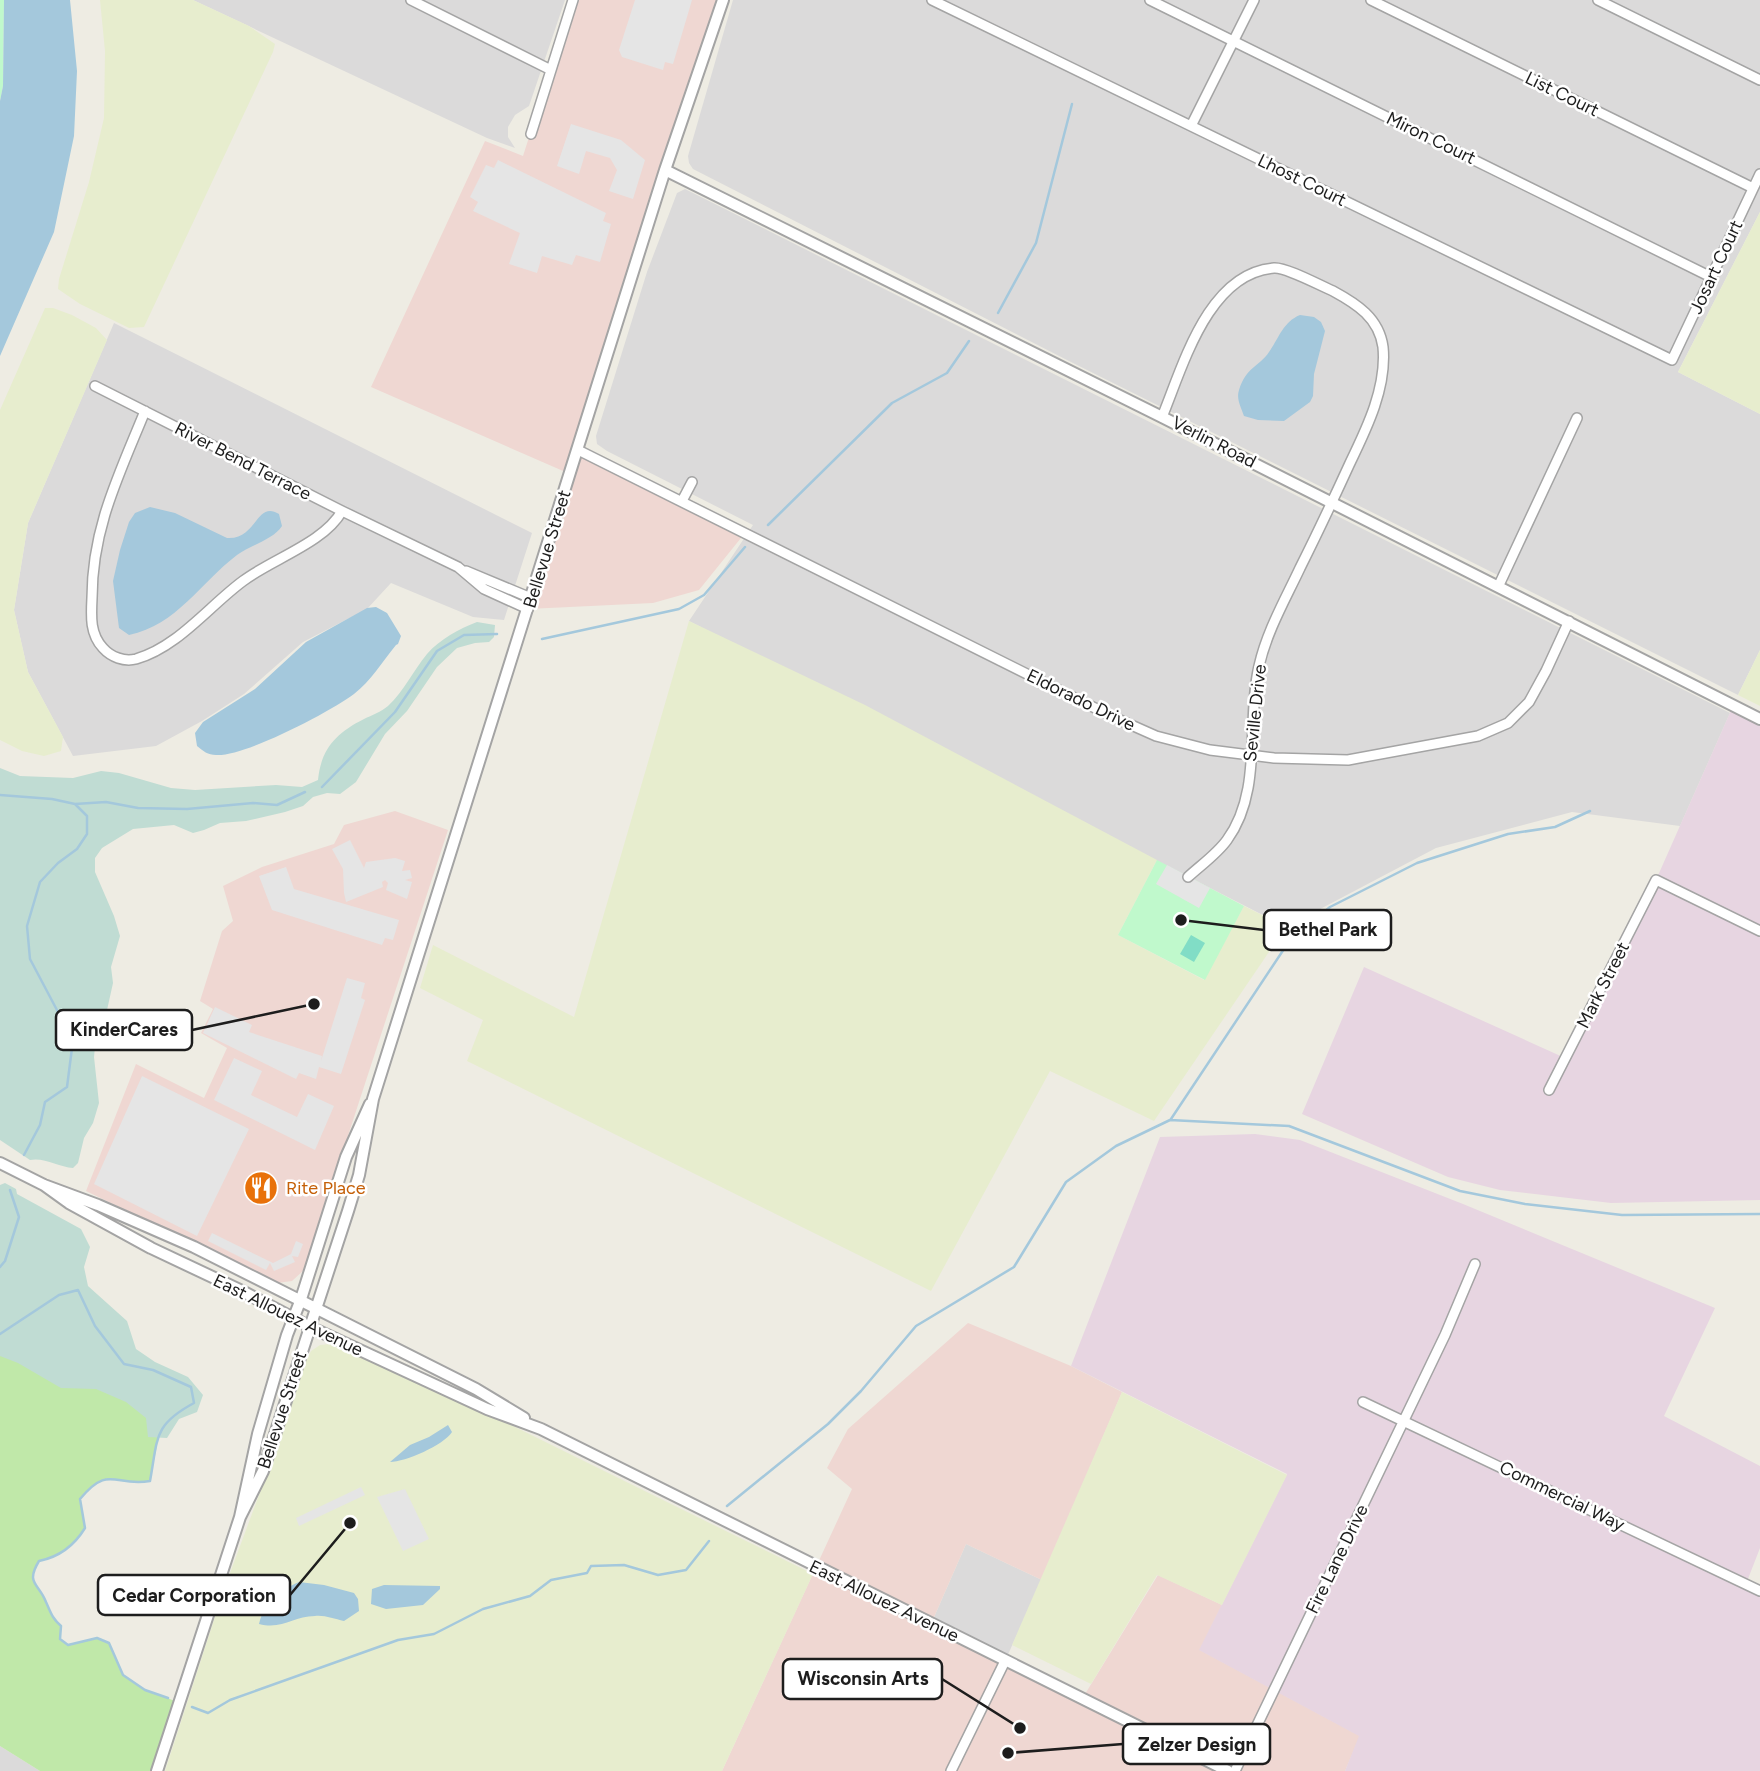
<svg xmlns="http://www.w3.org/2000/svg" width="1760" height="1771" font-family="Figtree,sans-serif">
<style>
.residential{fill:#dbdada}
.commercial{fill:#efd7d2}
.industrial{fill:#e7d5e1}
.farmland{fill:#e7edce}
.grass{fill:#c0e8a9}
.wetland{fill:#c0dcd3}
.park{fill:#c0f9cc}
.pitch{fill:#81ddc6}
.parking{fill:#e5e5e5}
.water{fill:#a4c8dc}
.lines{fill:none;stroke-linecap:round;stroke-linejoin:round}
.stream{stroke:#a4c8dc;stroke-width:2.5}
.minor-casing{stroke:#a4a4a4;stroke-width:12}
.tertiary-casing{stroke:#a4a4a4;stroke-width:14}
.minor{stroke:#fff;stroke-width:9}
.tertiary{stroke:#fff;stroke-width:10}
.labels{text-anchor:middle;stroke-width:5;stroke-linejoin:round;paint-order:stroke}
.street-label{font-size:18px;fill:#1d1d1d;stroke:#fff}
.food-label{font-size:18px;fill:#c56008;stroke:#fff;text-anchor:start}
.leader{fill:none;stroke:#1d1d1d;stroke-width:2.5}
.callout-dot{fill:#1d1d1d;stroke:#fff;stroke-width:2.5}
.callout{fill:#fff;stroke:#1d1d1d;stroke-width:2.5}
.callout-label{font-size:19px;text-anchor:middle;font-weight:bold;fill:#1d1d1d}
</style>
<rect width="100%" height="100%" fill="#eeece3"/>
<path class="residential" d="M193 0H565L529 106 515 115 508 127V137L515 148 487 138Z
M733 0H1760V212L1678 372 1760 414V650L1738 695 1069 361 693 169 689 163 688 156Z
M685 189 1730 713 1680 826 1572 812 1436 848 1286 927 689 621 753 525 607 451 597 444 596 436 647 272 677 193Z
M114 323 532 533 504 620 473 617 391 583 367 609 303 642 244 694 202 721 156 746 73 756 28 672 14 610 28 523Z
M966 1544 1042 1580 1005 1661 931 1624Z
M0 1746 40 1771H0Z"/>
<path class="commercial" d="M573 0H723L578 449 745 533 699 590 653 603 528 609 570 474 371 387 485 141 523 156Z
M395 811 448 830 304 1270 292 1281 277 1283 86 1191 136 1064 204 1098 227 1048 201 1033 213 1009 200 1001 222 931 233 921 223 886 262 867 334 844 344 825Z
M968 1323 1071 1366 1122 1392 1042 1580 966 1544 931 1624 1082 1699 1158 1575 1222 1605 1200 1650 1360 1736 1345 1771H722L852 1489 827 1468 848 1429Z"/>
<path class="industrial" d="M1733 706 1760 719V1200L1611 1203 1500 1190 1448 1177 1302 1114 1364 967 1565 1058 1656 880Z
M1255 1134 1300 1140 1463 1204 1715 1308 1664 1416 1760 1466V1548L1746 1584 1760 1591V1771H1345L1359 1736 1199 1650 1287 1474 1071 1366 1160 1137Z"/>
<path class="farmland" d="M100 0H193L249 26 275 44 273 52 144 327 129 328 80 304 58 289 59 279 89 182 104 118 105 51Z
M1760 212V414L1678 372Z
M45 308H53L72 315 96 328 107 340 28 523 14 610 28 672 63 737 61 751 44 756 22 751 0 740V410Z
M689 621 865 705 1157 860 1118 935 1204 980 1244 906 1286 927 1154 1121 1050 1071 931 1291 467 1061 483 1020 420 988 433 945 574 1017Z
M1760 650V706L1738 695Z
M330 1344 448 1394 813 1574 722 1771H165L223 1592 279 1441 304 1365 311 1351 320 1345Z
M1122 1392 1287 1475 1222 1605 1157 1575 1091 1684 1012 1645Z"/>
<path class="grass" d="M59 1295 160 1430 150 1481C114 1487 109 1464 80 1499L85 1528C74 1546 59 1557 39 1561 25 1584 39 1583 46 1602 51 1613 52 1618 61 1626L60 1640 69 1645 97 1638 109 1643 123 1675 145 1690 175 1701 152 1771H40L0 1746V1334Z"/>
<path class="wetland" d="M477 622 495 625 494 637 489 642 475 643 457 648 437 667 407 711 385 734 356 782 340 794 327 793 313 797 303 806 285 812 246 821 220 823 204 830 193 833 174 825 133 829 102 848 95 858V872L114 916 120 936 111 967 113 983 107 1010 96 1037 94 1057 99 1103 93 1123 84 1138 78 1163 73 1168C59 1167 44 1157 30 1160L0 1140V768L20 776 73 778 101 771 119 773 171 788 195 790 276 785 302 787 318 780C321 749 336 733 364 719 372 715 381 712 388 706 404 691 413 671 427 654 440 639 459 629 477 622Z
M5 1183 16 1189 17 1194 81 1229 90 1247 84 1267 88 1286 127 1321 136 1349 155 1362 188 1377 203 1395 197 1412 179 1419 167 1438 148 1437 146 1418 126 1402 96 1389 61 1388 18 1363 0 1356V1185Z"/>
<path class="park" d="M0 0H4L3 86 0 101Z
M1157 860 1244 906 1205 980 1118 935Z"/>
<path class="pitch" d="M1191 935 1205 943 1194 962 1180 954Z"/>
<path class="parking" d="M635 0H692L673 64 665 62 663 70 622 57 619 50Z
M571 124 621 140 645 160 633 199 609 191 617 170 610 158 586 151 579 174 557 166Z
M498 160 606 213 603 221 611 224 600 262 576 255 572 265 542 256 537 273 509 264 520 233 473 211 478 202 470 197 486 165 494 168Z
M350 840 364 868 366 862 395 858 405 861 402 871 410 870 412 878 405 880 412 882 407 899 386 890 388 883 385 880 382 882 383 887 346 902 344 893 343 869 332 849Z
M1167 865 1210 888 1199 908 1156 884Z
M286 867 294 889 399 920 393 940 385 938 382 945 272 910 259 876Z
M347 978 365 983 361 998 365 1000 341 1074 319 1067 316 1079 299 1073 296 1079 203 1033 215 1007 252 1025 249 1032 322 1056 321 1061Z
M234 1058 262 1071 251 1095 297 1117 308 1094 334 1106 315 1150 214 1100Z
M142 1076 249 1129 197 1236 94 1184Z
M212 1233 273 1263 291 1254 296 1241 303 1244 298 1257 292 1256 295 1262 274 1271 270 1263 266 1270 208 1241Z
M361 1487 365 1495 299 1526 296 1518Z
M405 1489 429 1539 403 1551 377 1497Z"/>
<path class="water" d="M4 0H70L77 71 74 136 54 232 0 356V101L3 86Z
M1300 315 1314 317 1321 322 1325 331 1314 374 1313 396 1310 402 1284 421 1258 420 1244 416C1241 407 1236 399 1239 390 1246 367 1259 367 1269 352 1279 338 1283 322 1300 315Z
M150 507 175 513 227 538C257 540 256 500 279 514L282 526C273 540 250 545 237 555 200 583 177 625 129 635L119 628 113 581 120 550 129 522 135 513Z
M376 607 387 613 401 636 398 644 396 645C382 662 371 681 354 694 330 712 244 757 216 755 208 755 203 751 197 746L195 733 203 722 255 689 306 642 367 608Z
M448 1425 452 1432C444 1445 405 1462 390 1462L410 1445 429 1437Z
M299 1582 324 1585 354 1593 358 1599 359 1611 344 1621C334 1619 325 1615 315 1616 293 1616 283 1630 259 1624 265 1601 277 1592 299 1582Z
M384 1585 440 1586V1589L423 1605 386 1609 371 1604 372 1589Z"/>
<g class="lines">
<path class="stream" d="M998 313 1036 243 1072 104
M768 525 892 403 947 373 969 341
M542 639 679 609 704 595 745 547
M322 787 395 712 437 651 464 635 497 634
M0 795 52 799 75 804 87 816V834L77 849 58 863 40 882 27 926 30 959 58 1012 72 1048 67 1087 45 1102 40 1125 24 1155
M75 804 106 802 138 808 187 809 253 803 277 805 305 792
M1171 1119 1290 940 1330 907 1417 863 1508 834 1555 827 1590 811
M0 1267 5 1261 19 1217 10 1190
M0 1334 59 1295 78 1290 95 1326 124 1364 153 1370 191 1387 194 1403C153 1425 158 1438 150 1481 114 1487 109 1464 80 1499L85 1528C74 1546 59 1557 39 1561 25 1584 39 1583 46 1602 51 1613 52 1618 61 1626L60 1639 68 1645 97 1638 109 1643 123 1675 145 1690 168 1698
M727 1506 828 1424 861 1391 916 1326 1014 1267 1066 1182 1116 1146 1170 1120 1289 1126 1460 1191 1525 1204 1622 1215 1760 1214
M192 1707 208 1713 230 1700 398 1640 434 1634 483 1609 530 1596 551 1580 587 1573 591 1566 624 1565 658 1575 686 1570 709 1541"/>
<g class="minor-casing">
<path id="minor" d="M411 0 551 70
M932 0 1672 360 1760 174
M1150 0 1711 277
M1371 0 1753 188
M1598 0 1760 80
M1191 126 1254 0
M531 134 573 0
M95 386 342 511 458 567 484 589 528 609
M145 411C119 475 92 528 92 598 91 617 90 634 103 648 111 657 124 662 136 659 178 647 209 606 243 581 272 559 324 543 342 511
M1162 417C1183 366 1208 273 1274 268 1286 267 1321 286 1333 291 1357 304 1379 318 1383 347 1387 387 1367 428 1350 463 1334 498 1317 534 1300 568 1285 600 1267 631 1259 666 1246 722 1263 791 1227 840 1217 854 1201 865 1188 877
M578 450 1111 716 1156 736 1210 750 1274 758 1348 760 1478 736 1508 723 1529 702 1546 671 1569 621
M682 501 692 482
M466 571 531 598
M1499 585 1577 418
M1549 1090 1656 880 1760 931
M1363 1402 1760 1591
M951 1771 1005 1661
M1235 1771 1445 1335 1475 1264"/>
</g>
<g class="tertiary-casing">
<path id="tertiary" d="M665 170 1162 417 1760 719
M0 1163 44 1185 98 1205 194 1247 476 1389 524 1418
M44 1185 69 1203 151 1248 242 1291 310 1327 487 1409 541 1429 1228 1771
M240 1517 263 1471 348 1211 359 1175 373 1099 665 170 723 0
M157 1771 240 1517 258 1434 287 1335 301 1299 346 1157 370 1104"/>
</g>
<use href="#minor" class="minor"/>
<use href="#tertiary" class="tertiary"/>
</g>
<defs>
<g id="restaurant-disc" transform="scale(1.75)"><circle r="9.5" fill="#e8710a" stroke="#fff"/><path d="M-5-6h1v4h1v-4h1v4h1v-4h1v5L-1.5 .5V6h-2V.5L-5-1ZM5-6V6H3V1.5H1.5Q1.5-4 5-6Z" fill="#fff"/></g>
</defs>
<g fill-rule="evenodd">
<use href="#restaurant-disc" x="261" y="1188"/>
</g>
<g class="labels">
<g class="street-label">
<text transform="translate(1562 94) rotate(26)" y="6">List Court</text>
<text transform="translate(1431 138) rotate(26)" y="6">Miron Court</text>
<text transform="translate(1302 180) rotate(26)" y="6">Lhost Court</text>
<text transform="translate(1716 267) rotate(-65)" y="6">Josart Court</text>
<text transform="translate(1214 442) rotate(27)" y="6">Verlin Road</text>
<text transform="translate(243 461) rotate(27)" y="6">River Bend Terrace</text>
<text transform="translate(547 549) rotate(-73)" y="6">Bellevue Street</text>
<text transform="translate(1081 700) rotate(26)" y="6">Eldorado Drive</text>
<text transform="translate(1255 713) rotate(-84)" y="6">Seville Drive</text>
<text transform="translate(1603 985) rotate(-63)" y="6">Mark Street</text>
<text transform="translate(288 1315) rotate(26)" y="6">East Allouez Avenue</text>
<text transform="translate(282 1410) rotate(-72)" y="6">Bellevue Street</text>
<text transform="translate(1562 1496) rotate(26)" y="6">Commercial Way</text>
<text transform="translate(1337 1559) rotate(-64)" y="6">Fire Lane Drive</text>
<text transform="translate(884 1601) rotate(26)" y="6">East Allouez Avenue</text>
</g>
<g class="food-label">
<text x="286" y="1194">Rite Place</text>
</g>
</g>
<path class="leader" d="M1181 920L1264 930M314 1004L192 1030M350 1523L290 1595M1020 1728L942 1679M1008 1753L1123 1744"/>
<g class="callout-dot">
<circle cx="1181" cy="920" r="7"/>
<circle cx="314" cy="1004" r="7"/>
<circle cx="350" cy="1523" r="7"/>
<circle cx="1020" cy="1728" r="7"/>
<circle cx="1008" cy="1753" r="7"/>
</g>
<g class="callout">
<rect x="1264" y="910" width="127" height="40" rx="7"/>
<rect x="56" y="1010" width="136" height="40" rx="7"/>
<rect x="98" y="1575" width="192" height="40" rx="7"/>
<rect x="783" y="1659" width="159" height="40" rx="7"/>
<rect x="1123" y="1724" width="147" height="40" rx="7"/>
</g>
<g class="callout-label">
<text x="1328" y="936">Bethel Park</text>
<text x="124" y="1036">KinderCares</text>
<text x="194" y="1602">Cedar Corporation</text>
<text x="863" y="1685">Wisconsin Arts</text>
<text x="1197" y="1751">Zelzer Design</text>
</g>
</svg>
